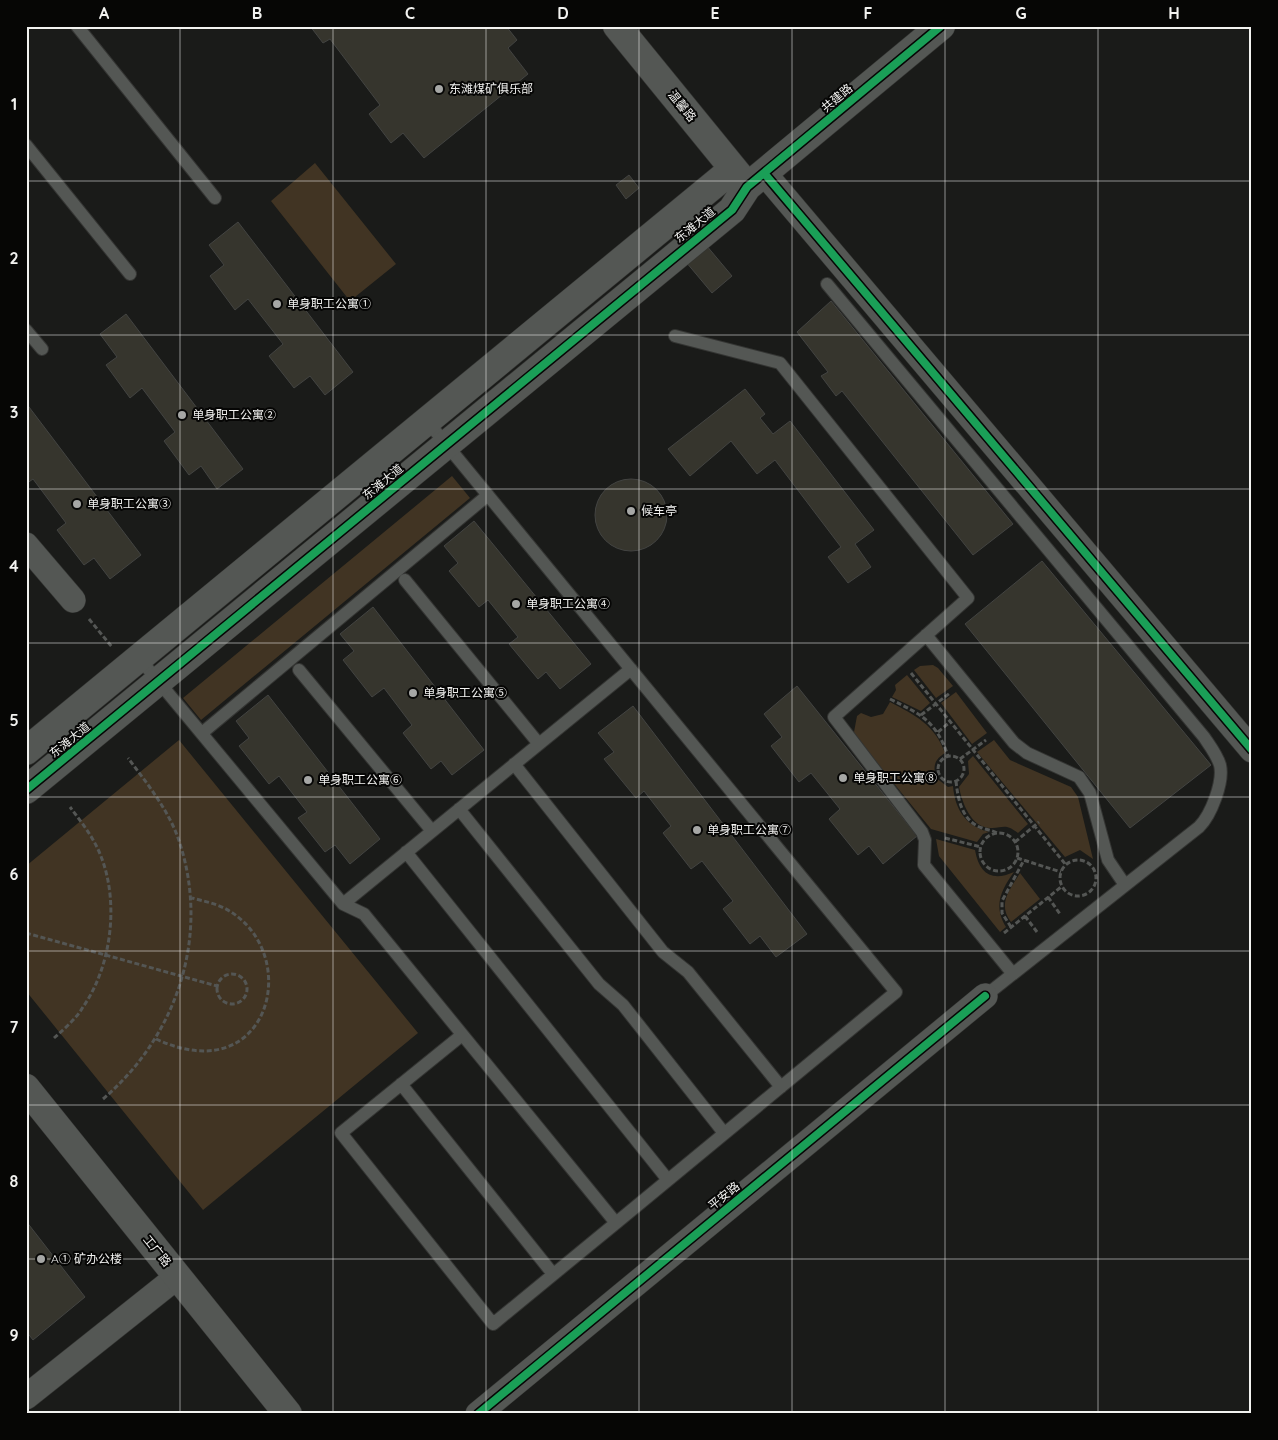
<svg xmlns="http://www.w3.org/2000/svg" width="1278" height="1440" font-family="Quicksand,'Noto Sans SC',sans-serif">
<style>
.green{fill:#413423}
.building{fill:#36352d;stroke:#434442}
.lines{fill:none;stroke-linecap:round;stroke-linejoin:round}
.service-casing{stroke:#343533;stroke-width:14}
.minor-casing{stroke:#343533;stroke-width:26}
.tertiary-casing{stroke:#343533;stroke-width:29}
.path{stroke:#545654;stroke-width:3;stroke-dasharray:5 2.5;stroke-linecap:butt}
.service{stroke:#545754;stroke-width:12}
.minor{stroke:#545754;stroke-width:25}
.tertiary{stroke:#545754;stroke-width:28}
.cycleway-casing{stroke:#060605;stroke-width:11}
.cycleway{stroke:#1a9f57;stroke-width:8}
.grid{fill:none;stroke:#f2f2f0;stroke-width:1;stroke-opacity:0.55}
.poi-dot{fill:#a6a7a5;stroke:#060605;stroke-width:2}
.labels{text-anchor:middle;stroke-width:4;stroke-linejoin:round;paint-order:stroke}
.poi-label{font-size:12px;fill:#f2f2f0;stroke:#060605;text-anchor:start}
.street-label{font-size:12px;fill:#f2f2f0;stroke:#060605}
.neatline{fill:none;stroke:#f2f2f0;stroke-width:2}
.grid-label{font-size:16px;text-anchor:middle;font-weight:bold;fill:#f2f2f0}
</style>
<rect width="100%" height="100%" fill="#1a1b19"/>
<path class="green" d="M315 163 396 264 350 301 271 201Z
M452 476 470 498 201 720 183 698Z
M933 665 938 668 953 686 936 698 914 670 920 666Z
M907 675 930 703 921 711 892 697 896 690 895 685Z
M956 692 987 733 972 744 941 703Z
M890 702C915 715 935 725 945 753 934 760 933 766 936 778L948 787 953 786C955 810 966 826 989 832L983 834 977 842 931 829 856 737 854 732 857 716 861 713 871 717 883 714Z
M179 740 418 1033 203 1210 26 991V866Z
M994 740 1010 760 1071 787 1078 797 1093 859 1080 850 1065 857 977 752Z
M973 756 1028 824 1018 833C1006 824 1005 827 992 828 971 829 962 802 959 787L969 774 968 761Z
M936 839 975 850C979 874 992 882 1014 872 1001 890 993 906 1006 927L1000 932 939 856Z
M1020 873 1040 899 1011 922C997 904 1010 890 1020 873Z"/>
<path class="building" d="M310 26H506L517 40 508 48 528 74 424 158 403 133 391 143 369 114 380 105 330 39 323 43Z
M629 175 639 188 626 199 616 185Z
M238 222 353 372 325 395 310 376 294 388 269 356 283 344 248 299 235 310 210 276 224 265 209 245Z
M706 245 732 276 712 293 686 262Z
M831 301 1013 524 973 555 842 391 836 396 821 376 828 372 797 332Z
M126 314 243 469 217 489 201 466 189 475 164 441 175 432 142 388 130 398 106 365 117 357 100 334Z
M745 389 765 414 760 418 773 434 790 421 874 530 855 544 871 567 848 583 828 557 841 547 775 460 757 474 731 441 690 476 668 449Z
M26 403 141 555 110 579 94 558 84 565 57 530 66 523 33 479 26 484Z
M595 515a36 36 0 1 1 72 0a36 36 0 1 1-72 0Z
M474 521 591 664 560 689 546 672 538 679 509 644 518 637 488 600 479 607 449 571 458 563 444 546Z
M1042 561 1211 765 1130 828 965 624Z
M373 607 484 750 452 775 441 761 431 769 403 733 412 725 384 688 372 697 343 660 354 651 340 634Z
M797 686 917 836 883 864 869 846 858 855 829 819 840 809 811 773 799 782 771 746 782 737 764 714Z
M268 695 380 839 350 864 335 845 325 852 298 818 307 812 279 776 269 784 239 746 249 738 236 721Z
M633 706 807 934 776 957 760 936 750 944 723 909 733 901 702 861 691 869 663 833 671 826 644 791 636 798 604 759 614 752 598 733Z
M26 1221 85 1297 33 1340 26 1331Z"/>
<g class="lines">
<g class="service-casing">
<path id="service" d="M77 26 215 198
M26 145 130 274
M827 284 1204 737C1210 746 1217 755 1220 765 1224 782 1211 815 1199 827L985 996
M26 330 42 349
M675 336 780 363 968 598 834 717 922 832 925 840 924 865 1013 974
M405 580 539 744
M926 635 1014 743 1027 753 1079 777 1090 793 1108 860 1125 885
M139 658 343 904 364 914 616 1223 896 992 427 421
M299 670 432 831
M202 733 488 495
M514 764 663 952 688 972 781 1087
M459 809 599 984 623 1005 724 1133
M406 852 668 1180
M343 904 631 669
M462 1035 341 1133 493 1324 616 1223
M401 1084 553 1274"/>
</g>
<g class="minor-casing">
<path id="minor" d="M764 173 1252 750
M26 545 73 600
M26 1397 178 1276
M478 1414 985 996"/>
</g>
<g class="tertiary-casing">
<path id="tertiary" d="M617 26 745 183
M26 751 733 169
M26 790 732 210 747 187 941 26
M26 1088 288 1414"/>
</g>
<path class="path" d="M89 619 112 647
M911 673 1066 865
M890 699C922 715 936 721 948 756
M921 715 950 693
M938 732 950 722
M938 769a13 13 0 1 1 26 0a13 13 0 1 1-26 0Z
M960 759 986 740
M956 781C958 800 962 821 982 828 987 830 992 830 997 833
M980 852a19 19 0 1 1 38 0a19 19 0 1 1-38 0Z
M945 838 981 847
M1015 842 1039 822
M1017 858 1061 872
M1060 878a18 18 0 1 1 36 0a18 18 0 1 1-36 0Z
M1048 897 1060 914
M1025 916 1037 932
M1011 927 1002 913V901L1024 860
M26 933 217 986
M1004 933 1061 887
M217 989a15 15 0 1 1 30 0a15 15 0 1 1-30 0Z
M54 1038C64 1029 76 1019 83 1007 111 967 119 905 102 859 95 839 82 823 70 807
M156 1039C272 1093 305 949 224 908 214 903 203 901 192 898
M103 1099C179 1034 212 931 177 835 166 807 146 782 128 758"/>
<use href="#service" class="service"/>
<use href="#minor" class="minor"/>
<use href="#tertiary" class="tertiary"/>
<g class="cycleway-casing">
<path id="cycleway" d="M764 173 1252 750
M26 790 732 210 747 187 941 26
M478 1414 985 996"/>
</g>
<use href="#cycleway" class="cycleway"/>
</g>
<path class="grid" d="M180 26V1414M333 26V1414M486 26V1414M639 26V1414M792 26V1414M945 26V1414M1098 26V1414M26 181H1252M26 335H1252M26 489H1252M26 643H1252M26 797H1252M26 951H1252M26 1105H1252M26 1259H1252"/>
<g class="poi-dot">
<circle cx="439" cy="89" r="5"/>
<circle cx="277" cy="304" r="5"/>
<circle cx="182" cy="415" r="5"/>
<circle cx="77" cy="504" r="5"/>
<circle cx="631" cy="511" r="5"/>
<circle cx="516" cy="604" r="5"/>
<circle cx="413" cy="693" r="5"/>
<circle cx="843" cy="778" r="5"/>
<circle cx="308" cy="780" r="5"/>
<circle cx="697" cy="830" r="5"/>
<circle cx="41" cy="1259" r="5"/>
</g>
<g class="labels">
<g class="poi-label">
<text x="449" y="93">东滩煤矿俱乐部</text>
<text x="287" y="308">单身职工公寓①</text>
<text x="192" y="419">单身职工公寓②</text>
<text x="87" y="508">单身职工公寓③</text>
<text x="641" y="515">候车亭</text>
<text x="526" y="608">单身职工公寓④</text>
<text x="423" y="697">单身职工公寓⑤</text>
<text x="853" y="782">单身职工公寓⑧</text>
<text x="318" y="784">单身职工公寓⑥</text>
<text x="707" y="834">单身职工公寓⑦</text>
<text x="51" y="1263">A① 矿办公楼</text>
</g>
<g class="street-label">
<text transform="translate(837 98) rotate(-40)" y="4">共建路</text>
<text transform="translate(682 106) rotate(51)" y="4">温馨路</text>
<text transform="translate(695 225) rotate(-39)" y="4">东滩大道</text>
<text transform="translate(383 482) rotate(-39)" y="4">东滩大道</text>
<text transform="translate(70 740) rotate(-39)" y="4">东滩大道</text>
<text transform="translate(724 1196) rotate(-39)" y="4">平安路</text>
<text transform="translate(157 1251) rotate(51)" y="4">工广路</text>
</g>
</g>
<rect width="1278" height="1440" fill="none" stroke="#060605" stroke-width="55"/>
<rect x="28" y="28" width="1222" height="1384" class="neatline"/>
<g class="grid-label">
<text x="104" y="19">A</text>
<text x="257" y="19">B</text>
<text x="410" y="19">C</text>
<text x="563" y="19">D</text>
<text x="715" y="19">E</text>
<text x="868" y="19">F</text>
<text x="1021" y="19">G</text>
<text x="1174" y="19">H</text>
<text x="14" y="110">1</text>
<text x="14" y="264">2</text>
<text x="14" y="418">3</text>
<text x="14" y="572">4</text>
<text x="14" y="726">5</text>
<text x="14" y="880">6</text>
<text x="14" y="1033">7</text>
<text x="14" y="1187">8</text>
<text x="14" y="1341">9</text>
</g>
</svg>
